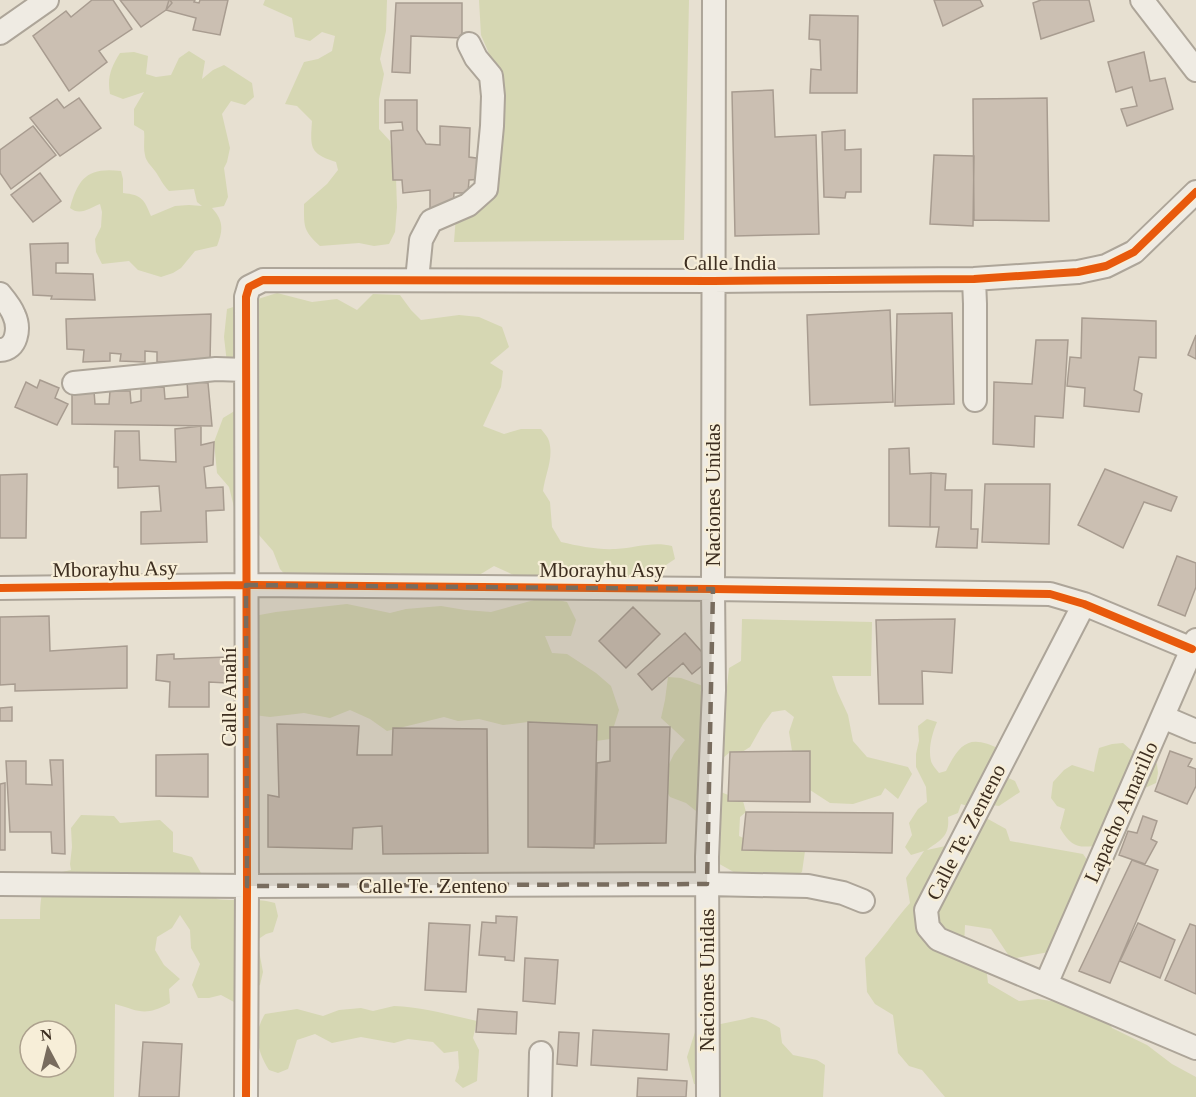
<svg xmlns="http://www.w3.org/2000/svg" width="1196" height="1097" font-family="'Times New Roman',serif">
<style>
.green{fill:#d6d7b3;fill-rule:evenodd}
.building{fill:#cbbfb2;stroke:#a89c90;stroke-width:1.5}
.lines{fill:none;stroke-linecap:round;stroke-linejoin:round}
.minor-casing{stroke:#ada599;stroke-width:26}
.minor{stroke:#efebe3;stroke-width:22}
.cycleway-casing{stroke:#f7eed8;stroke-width:11}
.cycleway{stroke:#e8590c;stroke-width:8}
.marked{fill:#786c5e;fill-opacity:0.2;stroke:#786c5e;stroke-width:4.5;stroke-dasharray:12 8;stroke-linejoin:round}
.labels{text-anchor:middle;stroke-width:4.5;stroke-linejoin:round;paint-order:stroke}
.street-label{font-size:21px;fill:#3d2e20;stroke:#f7eed8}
</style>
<rect width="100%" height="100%" fill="#e7e0d1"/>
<path class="green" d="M265 0H387L386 31 380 59 384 74 379 99V129L390 141 396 178 397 207 395 232 389 244 374 246 359 243 320 246C303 230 304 227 304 204L327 184 338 170 336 162C310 153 310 149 312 121L297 106 285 104 304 62 318 59 332 51 335 36 322 32 310 41 295 37 292 18 263 5Z
M479 0H689L684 240 454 242 456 215H472L494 198 499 77 481 35Z
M189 51 205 61 202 79 213 70 224 65 252 83 254 97 245 105 231 101 222 114 230 148 227 162 224 168 228 197 224 206 212 208C224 221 223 231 217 246L195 251 181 268 173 273 161 277 138 270 129 261 102 264 96 252 95 239 101 227 102 212 100 204C90 208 80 216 70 208 78 178 88 167 121 171L123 179V193C142 195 144 199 151 216L175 206 189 205 202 206 197 202 194 189 169 191C163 185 160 178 155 171 151 165 146 162 145 155 143 147 145 139 144 131L134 125V109L144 92 123 99 110 94C107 78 111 67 120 53L134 52 148 56 146 74 156 77 171 75 179 58Z
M277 293 312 302 337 299 357 310 373 294 400 295 411 310 421 320 459 315 479 317 502 327 509 347 490 363 503 371 501 387 483 426 504 434 521 429H541C544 433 548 437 549 441 554 458 545 475 543 491L550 502 552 527 561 542C579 546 597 550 616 549 635 548 653 541 672 546L675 559 651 575 630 578 604 579 579 573 562 575 548 580 518 577 494 566 471 580 415 579 399 573 289 579 280 569 273 551 259 535 235 511 229 487 217 473 214 442 223 418 246 404 227 363 224 337 227 309Z
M545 597 567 602 576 620 571 636H545L552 653 567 654 596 673 611 686 619 710 610 739 575 744 565 724 528 722 503 725 479 719 458 721 444 717 387 731 370 719 350 710 330 718 304 713 270 717 247 714 238 619 276 612 347 604 390 613 406 609 441 606 465 610 491 612Z
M742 619 872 622 871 676H832L837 691 848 715 853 741 867 757 908 767 912 774 898 799 885 788 881 795 853 804 830 803 810 790 801 764 792 751 789 732 794 717 785 710 772 712 763 724 750 747 742 752H730L716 764V790L743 801 746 812 740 817 739 836 761 846 796 843 805 851 802 872 796 876 739 875 707 857 696 836V811L686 803 670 797 664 787 669 764 674 754 685 740 661 718 665 700 668 677 681 678 714 690 718 693 727 686 729 668 741 661Z
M927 719 937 722C932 734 928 748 931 761 932 765 936 769 939 773L946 771C961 741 970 734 1002 750L1004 776 1015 781 1020 792 999 806 986 804 971 807 961 804 958 813 948 817C950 837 940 840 927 850L955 844 972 821 988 819 1006 829 1010 841 1083 854 1095 871 1076 916 1056 928 1049 952 1011 959 991 929 965 925 964 948 985 958 988 983 1019 1001 1038 999 1104 1009 1112 1028 1147 1045 1172 1064 1196 1077V1097H945L922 1070 909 1066 898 1053 893 1015 875 1004 867 992 865 958C881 941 894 921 910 903L906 878 924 851 911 855 905 847 912 835 909 823 918 809 927 802 926 787 916 767V754L919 741 918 726Z
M1123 743 1131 750 1147 753 1157 764 1158 773 1156 783 1145 788 1135 789 1101 845C1080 848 1072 849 1060 828L1065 809 1057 806 1051 798 1053 782 1064 770 1072 765 1094 772 1095 765 1099 748 1112 744Z
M81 815 114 816 120 823 160 820 173 832V852L192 857 201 873 217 899C236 902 257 897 275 903L278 916 273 932 266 934 257 940 263 972 260 985 246 991 234 1002 221 995 209 998H198L192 985 200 964 191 948 190 930 180 915 172 928 157 937 155 950 164 965 180 979 169 989 170 1003C144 1017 140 1011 115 1004L114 1097H0V919H40C40 903 41 889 49 875L71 870 70 864 72 847 71 828ZM30 1031H66V1067H30Z
M394 1006C422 1007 450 1015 477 1021L473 1038 479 1050 477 1081 463 1088 455 1081 459 1068 458 1051 444 1053 433 1042 408 1039 394 1043 361 1037 332 1043 315 1034 297 1040 288 1069 278 1073 269 1070C257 1051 253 1033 265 1014L297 1009 323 1016 339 1010 361 1008 373 1011Z
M752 1017 766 1020 780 1028 782 1043 793 1055 817 1060 825 1065 823 1097H721V1090L694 1084 687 1057 695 1032C713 1023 733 1023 752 1017Z"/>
<path class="building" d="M92 0H113L132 29 99 51 107 62 69 91 33 36 66 11 71 17Z
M120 0H170L172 3 166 10 141 27Z
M169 0H195L194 2 199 3 200 0H228L220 35 193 30 196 18 166 10Z
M934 0H980L983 6 943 26Z
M1041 0H1089L1094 21 1041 39 1033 3Z
M396 3H462V38L411 36 410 73 392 72Z
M810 15 858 16 857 93H810L811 69 821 70 820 40 809 39Z
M1144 52 1150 81 1165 78 1173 109 1127 126 1121 109 1137 106 1132 87 1116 92 1108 62Z
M773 90 775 137 816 135 819 234 735 236 732 92Z
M79 98 101 128 60 156 30 118 57 99 64 108Z
M1047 98 1049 221 974 220 973 99Z
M385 100H417V130L426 144 440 145V126L470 128 469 157 483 159 484 179 469 180 468 193H454L453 211H430V190L403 193 402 180H393L391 131 403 130 402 122 385 123Z
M33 126 56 155 11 189 0 173V150Z
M845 130V150L861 149V192H846L845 198 824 197 822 132Z
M934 155 974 156 973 226 930 224Z
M40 173 61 201 33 222 11 195Z
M68 243V263H56V273L93 274 95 300 51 299 52 296 33 295 30 244Z
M890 310 893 402 810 405 807 315Z
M952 313 954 404 895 406 897 314Z
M211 314 210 362H157V352L145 351V362L120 361 121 354 110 353V361L83 362 84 350 67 349 66 319Z
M1082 318 1156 321V358L1139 357 1134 390 1142 394 1139 412 1084 406 1085 388 1067 386 1070 357 1081 358Z
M1196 335V359L1188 355Z
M1036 340H1068L1063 418 1035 416 1034 447 993 444 994 382 1032 384Z
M40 380 59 388 55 398 68 404 57 425 15 407 26 382 37 388Z
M187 381 208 383 212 426 72 424V392L94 391 95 404H109L110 391H130L131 403 141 401V388L164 387 165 399 188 397Z
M201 426V445L214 442 213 465 204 467 206 488 223 487 224 510 206 511 207 542 141 544V512L161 511 159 486 118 488V467H114L115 431H139L140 460 176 462 175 429Z
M909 448 910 474 931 473 930 527 889 526V449Z
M1105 469 1177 497 1171 511 1144 502 1123 548 1078 525Z
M931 473 946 474 945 490H972L971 529H978L977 548 936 547 939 527H930Z
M27 474 26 538H0V475Z
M985 484H1050L1049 544 982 542Z
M1177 556 1196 563V587L1185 616 1158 605Z
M633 607 660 634 626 668 599 641Z
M49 616 50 651 127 646V688L15 691V684L0 685V617Z
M955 619 952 673 922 671 923 704H879L876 620Z
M685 633 709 660 692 674 683 663 652 690 638 674Z
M174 654V659L227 657V683L209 682V707H169L170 682 156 680 157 655Z
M12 707V721H0V708Z
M528 722 597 725 594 848 528 847Z
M277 724 359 726 357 755H392L393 728 487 729 488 853 383 854 382 826 353 828 352 849 268 847V795L279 797Z
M610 727H670L666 843 595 844 597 763 610 761Z
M810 751V802L728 801 730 752Z
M1170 751 1192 759 1188 766 1196 769V786L1187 804 1155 791Z
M208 754V797L156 796V755Z
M50 760H63L65 854 52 853 51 832H10L6 761H26V784L52 785Z
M5 783V850H0V784Z
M746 812 893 813 892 853 742 850Z
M1143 816 1157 821 1151 839 1157 842 1145 864 1119 855 1128 831 1137 833Z
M1132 860 1158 870 1110 983 1079 971Z
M496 916 517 917 514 961 505 960V957L479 955 482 922 496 923Z
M429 923 470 925 466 992 425 990Z
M1138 923 1175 940 1160 978 1120 961Z
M1190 924 1196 926V994L1165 980Z
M525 958 558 960 555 1004 523 1001Z
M478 1009 517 1012 516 1034 476 1032Z
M593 1030 669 1034 667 1070 591 1065Z
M559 1032 579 1033 577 1066 557 1064Z
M143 1042 182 1044 179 1097H139Z
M638 1078 687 1081 686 1097H637Z"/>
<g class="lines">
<g class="minor-casing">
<path id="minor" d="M1142 0 1196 70
M0 33 47 0
M974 279 975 304V400
M417 280 421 240 431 221 468 205 486 189 492 126 493 96 491 76 476 58 469 44
M0 294C5 300 11 307 14 315 20 328 17 350 0 350
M74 383 216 369 246 370
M0 588 246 585 713 589 1050 594 1084 604 1192 649
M1084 604 926 910 928 927 938 939 1196 1048
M1163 717 1196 731
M0 884 247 886 707 884 808 886 843 893 863 901
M1046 984 1196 640
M246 1097 247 886 246 297 249 287 263 280 713 281 974 279 1078 272 1106 266 1134 252 1196 192
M540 1097 541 1053
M708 1097 707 857 714 690 713 589 714 0"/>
</g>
<use href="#minor" class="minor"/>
<g class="cycleway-casing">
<path id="cycleway" d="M0 588 246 585 713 589 1050 594 1084 604 1192 649
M246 1097 247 886 246 297 249 287 263 280 713 281 974 279 1078 272 1106 266 1134 252 1196 192"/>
</g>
<use href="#cycleway" class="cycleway"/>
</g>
<path class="marked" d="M246 585 713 589 707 884 247 886Z"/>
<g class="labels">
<g class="street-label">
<text x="730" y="270">Calle India</text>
<text transform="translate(713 495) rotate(-90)" y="7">Naciones Unidas</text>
<text transform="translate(115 569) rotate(-1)" y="7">Mborayhu Asy</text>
<text x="602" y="577">Mborayhu Asy</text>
<text transform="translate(229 697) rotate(-90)" y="7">Calle Anahí</text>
<text transform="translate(1121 812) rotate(-66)" y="7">Lapacho Amarillo</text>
<text transform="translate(966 832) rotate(-63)" y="7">Calle Te. Zenteno</text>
<text x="433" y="893">Calle Te. Zenteno</text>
<text transform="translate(707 980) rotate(-90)" y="7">Naciones Unidas</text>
</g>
</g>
<g transform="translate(48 1049) rotate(353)"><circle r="28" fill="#f7eed8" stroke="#ada18e" stroke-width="1.5"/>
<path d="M0-4.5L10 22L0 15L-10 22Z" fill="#786c5e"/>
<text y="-9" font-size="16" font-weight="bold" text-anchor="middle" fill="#3d2e20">N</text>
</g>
</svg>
